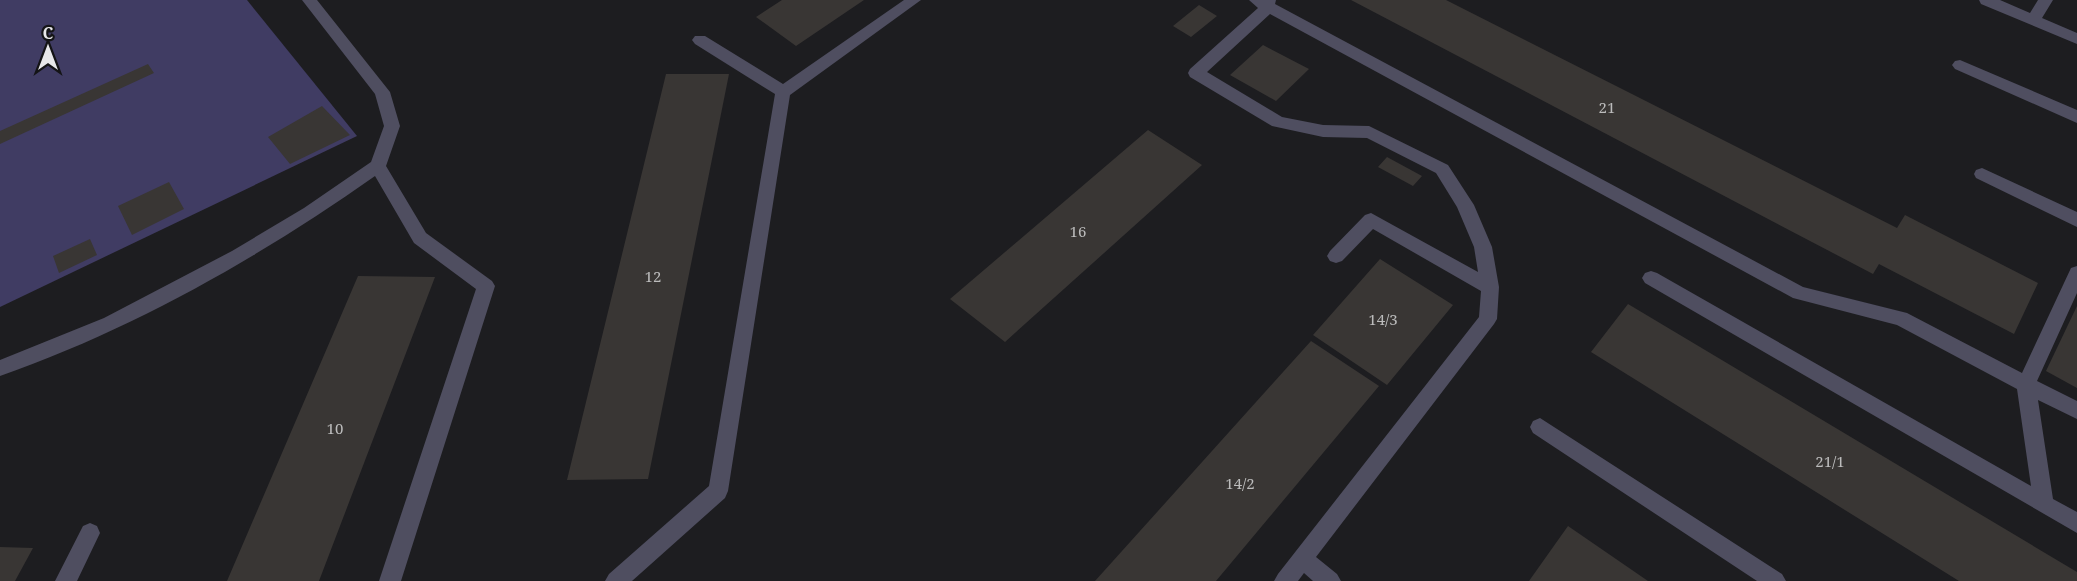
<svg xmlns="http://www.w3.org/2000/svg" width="2077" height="581" font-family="'Noto Serif',serif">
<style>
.green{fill:#403c63}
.building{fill:#393634}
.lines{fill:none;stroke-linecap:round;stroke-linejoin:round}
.minor{fill:#4f4e60;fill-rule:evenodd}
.labels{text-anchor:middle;stroke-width:6;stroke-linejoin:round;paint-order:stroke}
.number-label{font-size:15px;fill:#bcbcbc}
</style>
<rect width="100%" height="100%" fill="#1d1d20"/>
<path class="green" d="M0 0H247L357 136 0 307Z"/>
<path class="building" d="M782 0H864L796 46 756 17Z
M1351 0H1446L1897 228 1905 215 2038 283 2014 334 1879 264 1873 274Z
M1199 5 1217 16 1191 37 1173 26Z
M1263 45 1309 69 1276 101 1230 75Z
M148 64 154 73 0 144V131Z
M666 74H729L648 479 567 480Z
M322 106 350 135 290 164 268 137Z
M1148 130 1202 165 1005 342 950 299Z
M1387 157 1422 176 1413 186 1378 167Z
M169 182 184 209 132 235 118 206Z
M90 239 97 255 59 273 53 256Z
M1380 259 1453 305 1387 385 1313 335Z
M358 276 435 277 319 581H227Z
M1628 304 2077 572V581H1959L1591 352Z
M2077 306V388L2046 371Z
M1311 341 1379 386 1216 581H1095Z
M1568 526 1648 581H1529Z
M0 547 33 548 15 581H0Z"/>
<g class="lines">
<path class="minor" d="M302 0H317L390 92 400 126 386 166 426 233 492 281 495 286 401 581H379L476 289 414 243 375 176C260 257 134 329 0 376V360L104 318 232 251 304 208 371 162 384 126 375 94Z
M904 0H921L790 95 728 491 725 498 632 581H605L609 574 709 486 775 94 695 44 692 40 695 36H705L783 84Z
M1249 0H1276L1275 4 1803 287 1907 313 2022 373 2071 268 2077 266V293L2037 381 2077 401V419L2038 400 2053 499 2077 512V533L1645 283 1642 278 1645 273 1651 271 1657 273 2031 486 2017 389 1897 325 1793 298 1270 14 1207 72 1282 117 1323 125 1369 126 1448 165 1474 205 1492 247 1499 287 1497 319 1494 324 1316 557 1337 574 1341 581H1313L1304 573 1298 581H1274L1278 574 1479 317 1481 291 1373 229 1342 261 1336 263 1330 261 1327 256 1330 251 1365 215 1371 213 1478 272 1474 247 1457 207 1436 173 1367 138 1323 137 1272 126 1190 77 1188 73 1190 69 1258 8Z
M1979 0H2000L2030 13 2038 0H2053L2042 18 2077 33V44L1981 4Z
M1960 60 2077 110V123L1955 69 1952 65 1955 61Z
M1982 168 2077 212V227L1976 178 1974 174 1976 170Z
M1540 418 1782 574 1786 581H1757L1533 433 1530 427 1533 421Z
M90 523 97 526 100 533 77 581H55L83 526Z"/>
</g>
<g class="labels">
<g class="number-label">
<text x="1607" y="113">21</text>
<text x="1078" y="237">16</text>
<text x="653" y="282">12</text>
<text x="1383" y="325">14/3</text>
<text x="335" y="434">10</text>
<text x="1830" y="467">21/1</text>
<text x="1240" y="489">14/2</text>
</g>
</g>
<g transform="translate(48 48)" stroke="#141416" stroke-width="4.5" paint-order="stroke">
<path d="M0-4.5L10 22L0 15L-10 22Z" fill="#e8e8ea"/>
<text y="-9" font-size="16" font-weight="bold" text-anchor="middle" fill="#e8e8ea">С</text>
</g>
</svg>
